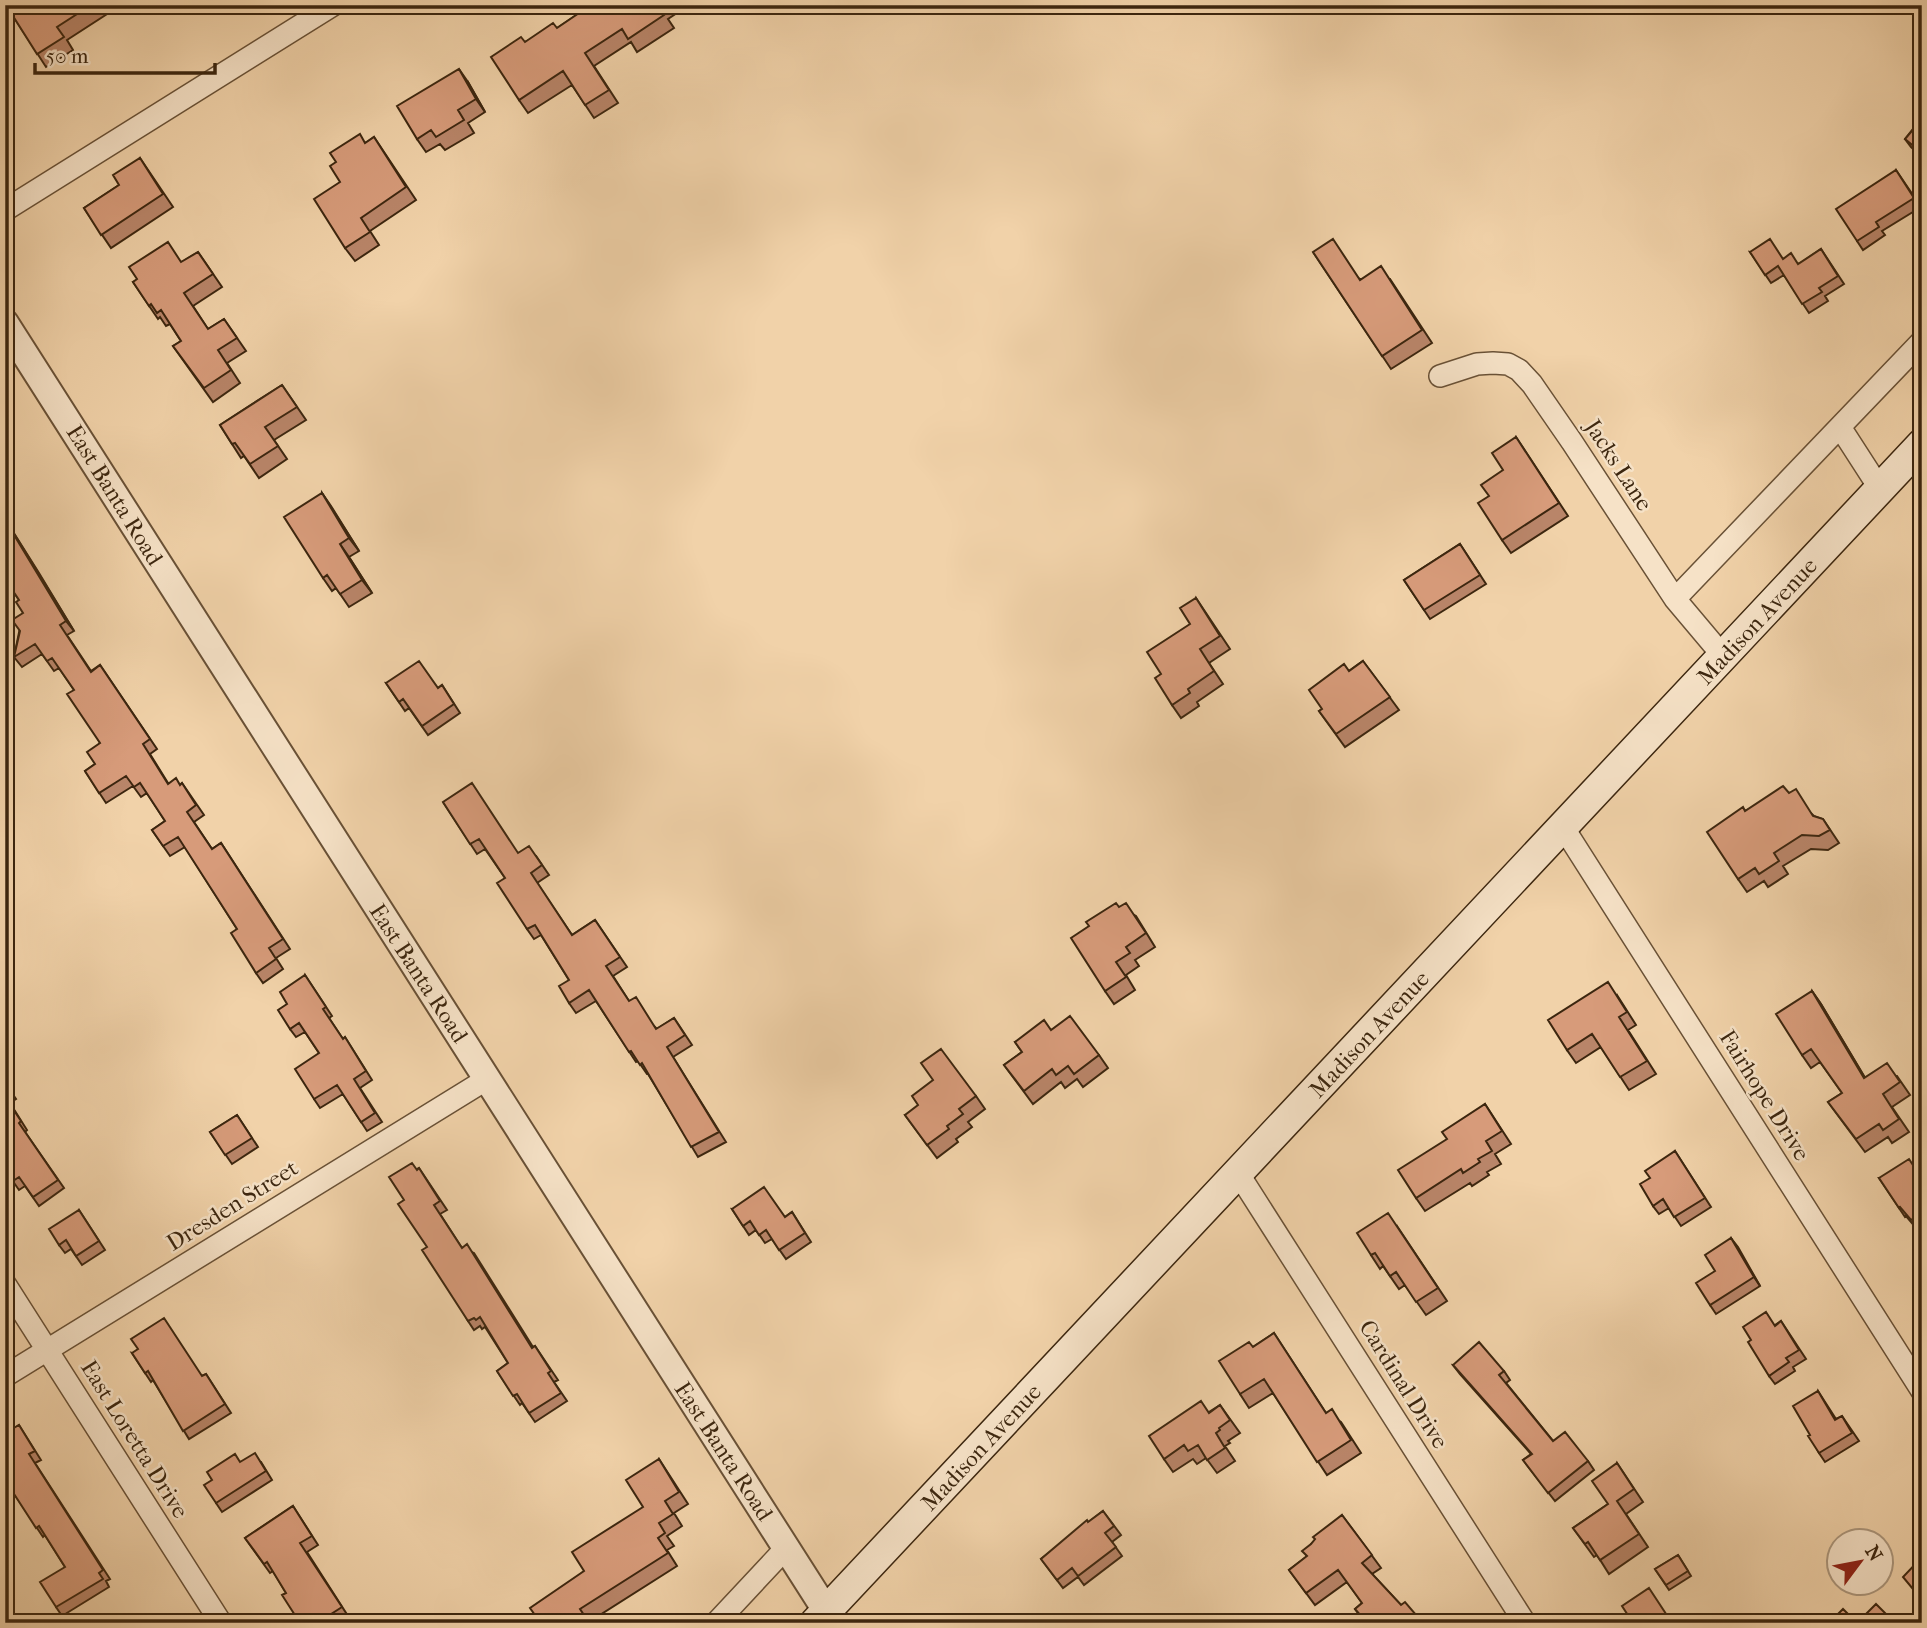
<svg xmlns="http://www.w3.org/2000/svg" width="1927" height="1628" font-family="'IM FELL French Canon',serif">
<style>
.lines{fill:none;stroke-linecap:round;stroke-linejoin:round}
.minor-casing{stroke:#695136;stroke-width:24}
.tertiary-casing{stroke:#695136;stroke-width:30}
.secondary-casing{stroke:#3c260f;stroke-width:33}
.minor{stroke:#f6e2c7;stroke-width:21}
.tertiary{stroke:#f6e2c7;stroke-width:26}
.secondary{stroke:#f6e2c7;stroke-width:30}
.wall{fill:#b98569;stroke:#3c260f;stroke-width:2}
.shaded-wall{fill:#966c55;stroke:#3c260f;stroke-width:2}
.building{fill:#d79b7a;stroke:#3c260f;stroke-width:2}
.labels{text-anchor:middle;stroke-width:5;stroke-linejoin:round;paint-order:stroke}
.street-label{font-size:23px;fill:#3c260f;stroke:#f6e2c7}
</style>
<rect width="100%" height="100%" fill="#f1d2a9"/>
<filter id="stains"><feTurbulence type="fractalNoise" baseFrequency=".00286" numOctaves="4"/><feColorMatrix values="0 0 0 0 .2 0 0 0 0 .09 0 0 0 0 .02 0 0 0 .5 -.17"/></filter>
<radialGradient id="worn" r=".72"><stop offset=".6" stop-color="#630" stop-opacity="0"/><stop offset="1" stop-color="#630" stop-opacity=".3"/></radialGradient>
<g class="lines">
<g class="minor-casing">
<path id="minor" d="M5 210 333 5
M1440 376 1477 364 1493 363 1508 364 1519 370 1532 384 1572 442 1675 599 1723 656
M1840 427 1880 489
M1675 599 1922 341
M1563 827 1922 1391
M1238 1173 1525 1623
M5 1284 221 1623
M5 1376 487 1079
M716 1623 786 1548"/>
</g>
<g class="tertiary-casing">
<path id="tertiary" d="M5 323 834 1623"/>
</g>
<g class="secondary-casing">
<path id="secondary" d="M815 1623 1922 444"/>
</g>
<use href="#minor" class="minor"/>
<use href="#tertiary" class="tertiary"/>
<use href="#secondary" class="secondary"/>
</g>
<path class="wall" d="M6 5H121L67 40 73 50 46 67Z
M587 5H689L668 19 674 28 637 52 631 42 594 66 618 103 594 118 572 85 528 113 519 100 525 42 557 28 588 7Z
M468 82 485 112 468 123 474 133 445 150 440 144 426 152 417 139Z
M1922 104V157L1911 147 1905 139 1920 120 1915 112Z
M374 137 416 200 370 231 379 245 355 261 345 248 340 182 366 143Z
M140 158 173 207 111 248 84 208 119 185Z
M1896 170 1921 207 1882 231 1885 235 1863 250 1857 241Z
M1821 249 1844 284 1825 296 1828 301 1809 313 1784 275 1771 283 1750 252 1783 259 1799 264Z
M198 252 222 287 193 306 208 329 224 319 246 351 227 363 240 383 213 402 173 346 181 341 170 324 166 326 160 317 158 319 133 282 182 262Z
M1313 252 1360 279H1390L1432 343 1391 369Z
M282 385 306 420 274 440 287 459 259 478 244 456 241 458 220 425Z
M1516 437 1568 516 1511 553 1502 540 1489 496 1503 470Z
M322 493 359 551 349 557 372 593 349 607 336 588 332 591 323 578Z
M5 519 74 631 67 635 91 671 100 665 157 749 150 754 168 783 180 785 182 783 204 815 194 822 212 849 221 843 290 949 276 958 283 969 263 983 256 973 237 929 185 847 170 856 152 830 165 821 147 793 141 797 133 786 106 803 85 771 95 764 100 743 74 690 59 668 54 671 42 654 22 667 14 657 23 613 19 600 5 580Z
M1460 544 1486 584 1430 619 1404 580Z
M1196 598 1230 649 1209 663 1223 684 1197 702 1199 706 1181 718 1172 705 1161 674 1190 624Z
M1363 661 1399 710 1345 747 1319 711 1322 709 1349 671Z
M386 683 438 688 442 685 460 713 428 735 409 708 405 711Z
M1789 793 1814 816 1823 819 1839 843 1828 850 1811 849 1783 866 1788 874 1768 887 1764 881 1747 892 1738 879 1745 811Z
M443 802 518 853 536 856 549 875 537 883 572 935 595 920 627 967 613 976 629 1001 657 1029 674 1018 692 1045 673 1057 726 1142 698 1157 648 1074H647L638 1061 636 1062 596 1001 576 1013 569 1003V980L541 935 534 939 527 929 505 878 485 849 477 854Z
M1119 907 1136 916 1155 947 1135 960 1139 966 1126 975 1135 990 1114 1004 1105 991Z
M305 975 332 1016 329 1018 343 1039 345 1037 372 1080 360 1088 382 1122 367 1131 343 1094 320 1108 314 1099 319 1053 305 1032 296 1037 290 1029Z
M1812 991 1821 1004 1865 1078 1897 1076 1910 1095 1892 1107 1909 1132 1892 1143 1888 1137 1865 1152 1828 1102 1842 1093 1820 1062 1811 1068 1802 1055Z
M1617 995 1636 1025 1628 1030 1656 1074 1629 1090 1601 1047 1576 1063 1567 1050Z
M1051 1030 1099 1055 1108 1068 1083 1087 1077 1079 1065 1088 1061 1082 1033 1104 1004 1065 1022 1052 1015 1042Z
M5 1083 16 1099 10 1103 27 1130 25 1132 64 1188 39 1206 25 1186 19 1190 5 1170Z
M976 1096 985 1109 968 1122 972 1127 956 1139 958 1142 937 1158 905 1115Z
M1485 1104 1511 1144 1495 1154 1501 1164 1487 1172 1489 1175 1472 1186 1470 1183 1425 1211 1416 1198 1447 1139Z
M237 1115 258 1147 232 1164 210 1132Z
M1675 1151 1711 1207 1681 1226 1669 1208 1659 1214 1653 1206 1650 1178Z
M419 1168 447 1210 440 1214 462 1248 474 1253 533 1347 535 1346 558 1380 554 1382 567 1401 535 1422 522 1403 520 1405 497 1371 508 1363 485 1327 482 1329 480 1326 474 1330 468 1321 427 1247 417 1169Z
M1879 1178H1922V1225L1917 1229 1906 1216 1905 1217Z
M732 1209 785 1217 792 1212 811 1242 786 1259 772 1239 765 1243 756 1230 749 1235Z
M79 1210 105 1250 82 1265 71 1249 65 1253 59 1245Z
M1397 1226 1447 1301 1426 1315 1405 1285 1399 1289 1383 1266 1380 1269 1371 1255Z
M1731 1238 1760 1286 1716 1314 1710 1305 1715 1271Z
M1781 1321 1806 1359 1793 1367 1795 1371 1775 1384 1769 1376 1775 1325Z
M1274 1333 1326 1413 1341 1422 1361 1453 1327 1475 1273 1393 1249 1408 1240 1394 1253 1347Z
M132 1353 202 1376 206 1374 231 1413 189 1439 153 1380 151 1382Z
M1453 1365 1504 1371 1510 1380 1506 1383 1553 1441 1588 1461 1594 1470 1555 1501 1523 1460 1531 1454 1460 1374Z
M1818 1391 1836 1419 1842 1416 1859 1441 1825 1462 1819 1453 1810 1435Z
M1220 1405 1240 1433 1228 1441 1230 1443 1225 1446 1235 1461 1217 1473 1206 1458 1197 1464 1193 1459 1173 1472 1164 1459 1209 1412Z
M19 1425 41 1460 35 1463 110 1579 106 1581 109 1587 62 1616 56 1607 65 1567 45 1535 43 1537 5 1480 13 1429Z
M659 1459 688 1504 674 1513 682 1526 667 1536 674 1546 667 1550 677 1566 589 1622 590 1623H529L537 1618 584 1571 643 1507Z
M240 1462H261L272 1480 222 1512 216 1503Z
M1617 1463 1643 1502 1626 1514 1648 1547 1609 1574 1597 1555 1594 1557 1573 1528 1608 1504Z
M293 1506 318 1545 307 1552 348 1616 337 1623H300L286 1593 273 1571 270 1573 245 1538Z
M1103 1511 1121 1535 1112 1542 1122 1556 1084 1585 1078 1577 1063 1588 1041 1559Z
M1342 1515 1381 1568 1372 1574 1401 1605 1423 1623H1365L1355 1609 1362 1603 1347 1582 1315 1605 1289 1570 1306 1557 1311 1544Z
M1678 1555 1691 1576 1669 1590 1655 1569Z
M1849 1583H1861L1853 1588Z"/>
<path class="shaded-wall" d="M459 69 468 82 485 112 476 99Z
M322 493 331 506 359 551 349 538Z
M5 519 39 573 74 631 66 621Z
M340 544 349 557 372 593 362 580Z
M1812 991 1821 1004 1873 1091 1864 1078Z
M1731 1238 1738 1247 1760 1286 1754 1277Z"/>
<path class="building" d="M6 5H91L57 27 64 37 37 54Z
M587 5H660L658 6 664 15 628 39 622 29 585 53 609 90 585 105 563 71 519 100 491 57 521 37 525 42 553 23 557 28 588 7Z
M459 69 476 99 458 110 464 120 436 137 431 130 417 139 397 106Z
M1922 104V118L1915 112Z
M1922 119V153L1905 139Z
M360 134 365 143 374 137 406 187 361 218 370 232 345 248 314 199 340 182 330 166 336 162 330 153Z
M140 158 163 194 101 235 84 208 119 185 113 175Z
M1896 170 1914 198 1876 222 1879 227 1857 241 1836 209Z
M1333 239 1360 280 1381 266 1422 330 1382 356 1313 252Z
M1770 239 1783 259 1791 253 1798 264 1821 249 1838 276 1819 288 1822 292 1802 304 1778 266 1765 275 1750 252Z
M168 242 181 262 198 252 213 274 184 293 208 329 224 319 237 338 218 350 231 370 204 388 173 346 181 341 161 310 157 313 151 304 149 306 133 282 137 279 129 267Z
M282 385 297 407 265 427 278 446 250 464 235 443 232 444 220 425Z
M1516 437 1559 503 1502 540 1478 503 1489 496 1481 485 1503 470 1492 453Z
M322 493 349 538 340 544 362 580 340 594 327 575 323 578 284 517Z
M5 520 66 621 60 625 91 672 100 665 150 739 143 744 168 784 176 778 180 785 182 783 196 805 187 812 212 849 221 843 283 939 269 948 276 959 256 973 231 933 237 929 178 837 163 846 152 830 165 821 140 783 134 787 126 776 99 793 85 771 95 764 87 752 100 743 67 694 74 690 52 658 47 661 35 644 14 657 20 631 12 620 23 613 16 602 19 600 5 579Z
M1460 544 1480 575 1424 610 1404 580Z
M1196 598 1220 636 1200 649 1214 671 1188 689 1190 693 1172 705 1155 678 1161 674 1147 652 1190 624 1180 608Z
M419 661 438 688 442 685 454 704 422 726 403 699 399 702 386 683Z
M1363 661 1390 697 1336 734 1319 711 1322 709 1309 690 1344 664 1349 671Z
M472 783 518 853 529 846 542 865 531 873 572 935 595 920 620 957 606 966 629 1001 636 997 656 1029 674 1018 685 1035 667 1047 719 1132 691 1147 642 1063 640 1065 631 1051 629 1052 589 990 569 1003 559 986 569 980 535 925 527 929 497 883 505 878 479 839 470 844 443 802Z
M1783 786 1789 793 1796 789 1813 816 1823 819 1830 830 1819 836 1802 835 1774 853 1779 861 1759 874 1755 868 1738 879 1707 832 1743 807 1745 811Z
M1116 903 1119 907 1126 903 1146 933 1126 947 1130 953 1116 962 1126 977 1105 991 1071 938 1089 926 1086 922Z
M305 975 326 1007 323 1009 343 1039 345 1037 366 1071 354 1079 375 1113 361 1122 337 1085 314 1099 295 1069 319 1053 299 1023 290 1029 278 1010 287 1004 280 992Z
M1608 982 1627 1012 1619 1017 1647 1061 1620 1077 1592 1034 1567 1050 1548 1020Z
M1812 991 1864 1078 1887 1063 1900 1082 1883 1094 1899 1119 1883 1130 1879 1124 1856 1139 1828 1102 1842 1093 1811 1049 1802 1055 1776 1014Z
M1070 1016 1099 1055 1074 1074 1068 1066 1056 1075 1052 1069 1024 1091 1004 1065 1022 1052 1015 1042 1044 1020 1051 1030Z
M941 1049 976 1096 959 1109 963 1114 947 1126 949 1129 927 1145 905 1115 918 1105 912 1096 933 1080 921 1063Z
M5 1083 10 1090 5 1093Z
M5 1097 21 1121 19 1123 58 1180 33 1197 19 1177 13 1181 5 1170Z
M1485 1104 1502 1131 1486 1141 1492 1151 1478 1159 1480 1162 1463 1173 1461 1169 1416 1198 1398 1170 1447 1139 1442 1132Z
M237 1115 252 1138 225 1155 210 1132Z
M1675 1151 1705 1198 1674 1217 1663 1199 1653 1206 1640 1184 1650 1178 1645 1171Z
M1909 1159 1922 1179V1213L1911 1220 1900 1207 1899 1208 1879 1178Z
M412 1163 417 1170 419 1168 440 1201 434 1205 462 1248 467 1244 532 1348 535 1346 551 1371 548 1373 561 1393 529 1413 517 1394 513 1396 497 1371 508 1363 480 1317 476 1320 474 1318 468 1321 422 1250 427 1247 398 1204 404 1200 389 1177Z
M764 1187 785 1217 792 1212 805 1233 779 1250 766 1230 759 1235 750 1221 743 1226 732 1209Z
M79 1210 99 1241 76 1256 66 1240 59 1245 49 1229Z
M1388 1213 1438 1288 1416 1302 1396 1272 1390 1276 1375 1253 1371 1255 1357 1233Z
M1731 1238 1754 1277 1710 1305 1696 1283 1715 1271 1705 1255Z
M1766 1312 1775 1326 1781 1321 1799 1350 1786 1358 1789 1362 1769 1376 1748 1342 1751 1340 1743 1327Z
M164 1318 202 1376 206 1374 225 1404 183 1431 148 1371 145 1373 132 1353 138 1349 131 1339Z
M1274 1333 1326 1413 1332 1409 1351 1440 1317 1462 1264 1379 1240 1394 1219 1361 1249 1342 1253 1347Z
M1479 1342 1504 1371 1499 1375 1553 1441 1565 1432 1588 1461 1548 1493 1523 1460 1532 1454 1453 1365Z
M1818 1391 1835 1420 1842 1416 1852 1433 1819 1453 1808 1436 1810 1435 1793 1406Z
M1201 1401 1209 1413 1220 1405 1230 1420 1219 1428 1220 1430 1216 1433 1225 1448 1207 1460 1198 1445 1188 1451 1184 1445 1164 1459 1149 1436Z
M7 1421 12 1429 19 1425 35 1451 29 1454 103 1570 99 1573 103 1579 56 1607 40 1582 65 1567 39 1526 36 1528 5 1480V1423Z
M255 1453 266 1471 216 1503 204 1485 212 1480 207 1472 235 1454 240 1462Z
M659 1459 679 1492 665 1501 673 1514 659 1523 665 1533 658 1538 668 1553 580 1609 586 1618 579 1623H529L537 1618 530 1608 584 1571 572 1552 643 1507 626 1480Z
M1617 1463 1634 1489 1617 1501 1639 1534 1600 1560 1588 1542 1585 1544 1573 1528 1608 1504 1592 1481Z
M293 1506 312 1536 300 1543 342 1607 317 1623H300L282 1595 286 1593 267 1562 264 1564 245 1538Z
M1103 1511 1114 1526 1105 1533 1116 1547 1078 1576 1072 1568 1057 1580 1041 1559 1087 1520 1088 1522Z
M1342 1515 1372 1555 1362 1563 1401 1605 1405 1602 1423 1623H1367L1355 1609 1362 1603 1338 1570 1306 1593 1289 1570 1307 1556 1302 1551 1311 1544 1315 1539 1313 1537Z
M1839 1549V1570L1830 1557Z
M1678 1555 1688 1571 1666 1585 1655 1569Z
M1922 1557V1600L1903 1577Z
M1649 1588 1672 1623H1633L1622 1606Z
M1876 1604 1895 1623H1829L1843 1609 1857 1623Z
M132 1616 136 1623H122Z
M475 1616 480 1623H464Z"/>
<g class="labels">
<g class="street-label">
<text transform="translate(1619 465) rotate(57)" y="8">Jacks Lane</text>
<text transform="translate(115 495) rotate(58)" y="8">East Banta Road</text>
<text transform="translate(1757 621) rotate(-47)" y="8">Madison Avenue</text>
<text transform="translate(419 973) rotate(57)" y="8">East Banta Road</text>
<text transform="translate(1369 1034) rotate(-47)" y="8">Madison Avenue</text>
<text transform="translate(1765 1095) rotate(58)" y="8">Fairhope Drive</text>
<text transform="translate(232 1205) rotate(-32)" y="8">Dresden Street</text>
<text transform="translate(1404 1384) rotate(58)" y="8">Cardinal Drive</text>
<text transform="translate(135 1439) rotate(58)" y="8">East Loretta Drive</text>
<text transform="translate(981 1447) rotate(-47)" y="8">Madison Avenue</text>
<text transform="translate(724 1451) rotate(57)" y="8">East Banta Road</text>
</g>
</g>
<rect width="1927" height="1628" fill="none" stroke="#f1d2a9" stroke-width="28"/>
<rect x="7" y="7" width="1913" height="1614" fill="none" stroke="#3c260f" stroke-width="3.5"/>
<rect x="14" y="14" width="1899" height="1600" fill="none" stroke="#3c260f" stroke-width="2"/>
<g transform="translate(1860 1562) rotate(58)"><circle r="33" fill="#f6e2c7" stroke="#ac977d" stroke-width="2"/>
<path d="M0-5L12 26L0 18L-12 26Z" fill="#8f2418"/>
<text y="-10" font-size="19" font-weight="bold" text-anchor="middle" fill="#3c260f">N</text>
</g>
<path d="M35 63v10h180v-10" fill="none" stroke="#3c260f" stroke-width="3.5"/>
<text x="46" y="63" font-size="21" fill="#3c260f" stroke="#f6e2c7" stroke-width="5" paint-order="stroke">50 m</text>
<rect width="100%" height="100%" filter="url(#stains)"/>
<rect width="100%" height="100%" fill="url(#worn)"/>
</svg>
